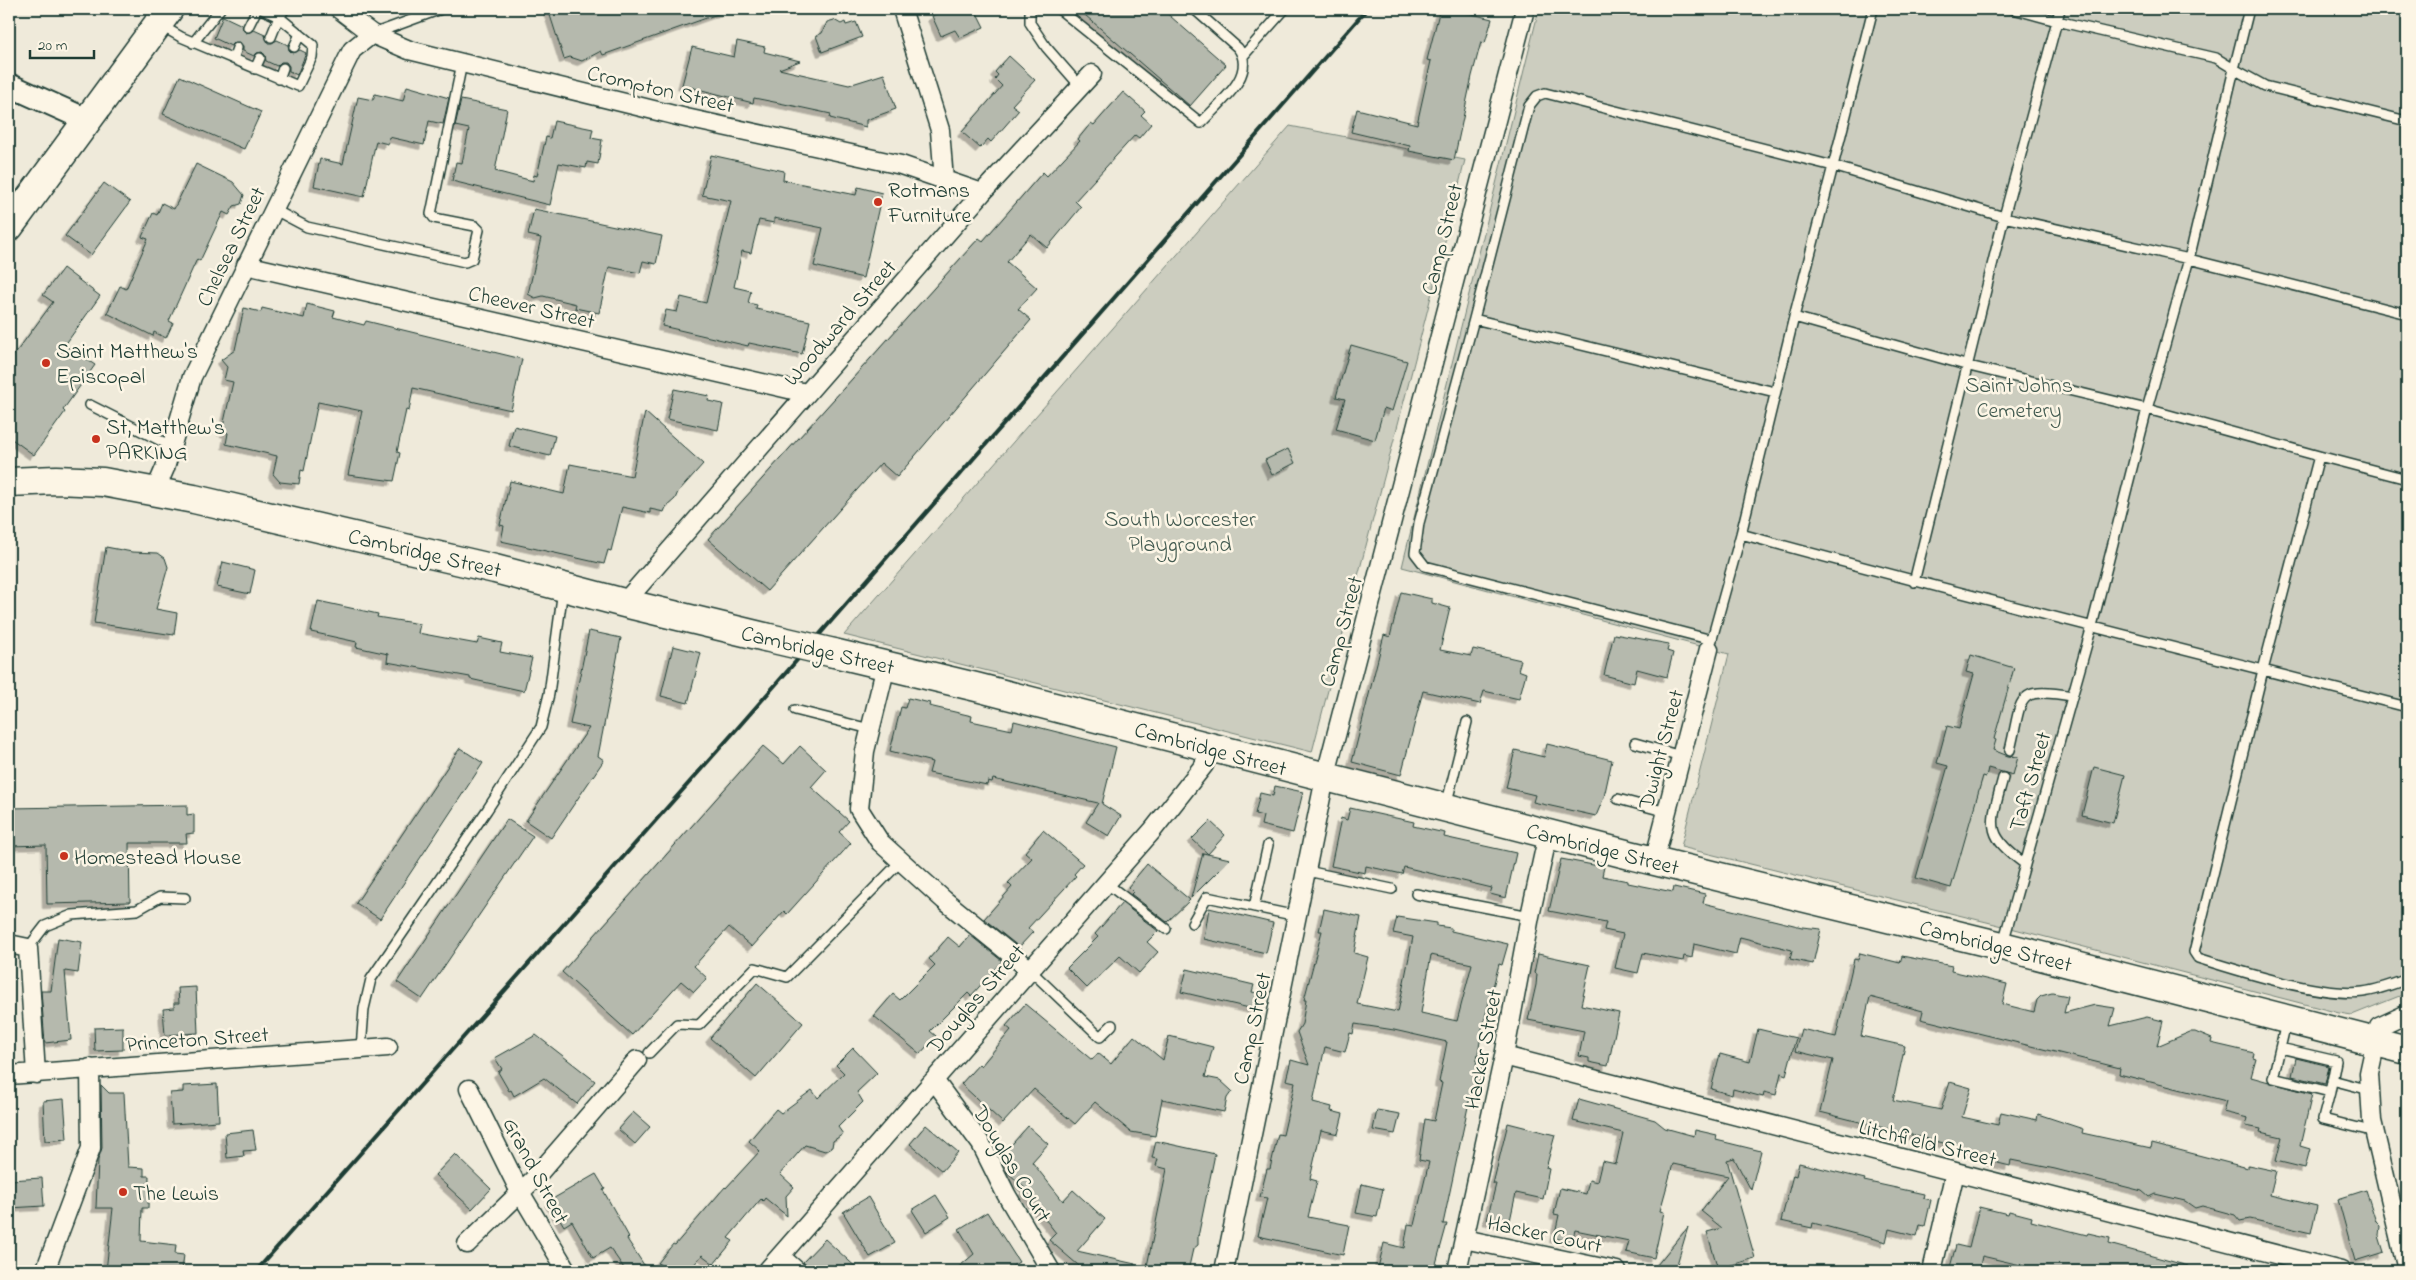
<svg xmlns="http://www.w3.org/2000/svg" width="2416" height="1280" font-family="'Indie Flower',sans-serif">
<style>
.green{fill:#cccdbf;stroke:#76857a}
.building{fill:#b5b9ad;stroke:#1f3d34;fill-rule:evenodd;filter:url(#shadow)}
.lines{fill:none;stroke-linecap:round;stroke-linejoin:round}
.service-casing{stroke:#1f3d34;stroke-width:12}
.minor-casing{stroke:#1f3d34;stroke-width:21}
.tertiary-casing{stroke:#1f3d34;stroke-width:26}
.primary-casing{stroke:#1f3d34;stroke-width:31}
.service{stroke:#fcf5e5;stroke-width:9}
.minor{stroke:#fcf5e5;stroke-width:18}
.tertiary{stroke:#fcf5e5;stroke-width:22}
.primary{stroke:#fcf5e5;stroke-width:28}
.rail{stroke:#1f3d34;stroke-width:4}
.primary-bridge-casing{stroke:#1f3d34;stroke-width:31;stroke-linecap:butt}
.primary-bridge{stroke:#fcf5e5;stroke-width:28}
.poi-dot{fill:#c8321e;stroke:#fcf5e5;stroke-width:2}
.labels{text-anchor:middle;stroke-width:5;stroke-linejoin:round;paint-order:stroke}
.street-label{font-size:22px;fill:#1f3d34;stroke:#fcf5e5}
.poi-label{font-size:22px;fill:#1f3d34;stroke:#fcf5e5;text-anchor:start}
.park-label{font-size:22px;fill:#425a50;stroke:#fcf5e5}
</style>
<defs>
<filter id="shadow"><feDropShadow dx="-4.5" dy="4.5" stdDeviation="0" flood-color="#0004"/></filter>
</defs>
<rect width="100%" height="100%" fill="#efeada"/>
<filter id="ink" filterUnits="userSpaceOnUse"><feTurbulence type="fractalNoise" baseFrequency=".02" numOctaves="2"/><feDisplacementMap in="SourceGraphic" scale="10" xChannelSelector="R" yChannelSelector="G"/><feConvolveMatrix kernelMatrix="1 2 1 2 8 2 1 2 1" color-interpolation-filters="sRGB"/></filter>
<g filter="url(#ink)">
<path class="green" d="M1539 9H2407V993L2352 1015 2339 1013 2007 927 1681 847 1729 654 1402 567Z
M1290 126 1465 160C1417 358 1363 554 1312 752L844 635Z"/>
<path class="building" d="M548 9H725L726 11 603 55 601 51 582 61 570 57 564 59Z
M948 9H975L984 27 960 38 955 30 941 36 932 16Z
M1078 9H1162L1226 65 1190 106Z
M1440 9H1452L1492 19 1485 43 1481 42 1472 76 1454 160 1409 151 1410 146 1351 132 1357 109 1417 124 1431 61 1427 60Z
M223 16 242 25 243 30 246 33 254 30 265 35 268 43H272L277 40 288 45 289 50 292 53 300 50 306 53 297 75 289 71V66L286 62H281L277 66 266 61 265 55 262 52 257 53 254 56 243 51V46L240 42H235L231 46 214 38Z
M834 20 841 24 845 22 846 25 856 22 862 37 822 52 816 36 822 33 827 22Z
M737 41 765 47 764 52 800 61 779 69 849 85 884 74 896 109 866 120V127L830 118 831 114 794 106 754 98 753 103 682 85 692 47 734 57Z
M1009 56 1035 80 1012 105 1019 110 991 142 988 139 980 148 962 132 1002 86 995 79 998 75 995 72Z
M180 76 261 112 244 149 163 114Z
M407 86 449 98 443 124 429 121 424 145 389 137 388 144 376 141 364 197 314 186 320 159 343 164 358 97 373 100 375 94 403 101Z
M1123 92 1145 111 1141 115 1151 124 1139 138 1135 135 1075 201 1081 207 1047 248 1031 234 1007 262 1037 288 1018 309 1031 320 897 477 881 463 767 591 708 539 979 238 983 241 1043 172 1047 176 1080 141 1078 139 1091 123 1094 125Z
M461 100 507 109 495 171 533 181 534 175 537 176 546 137 550 138 554 121 593 129 591 138 602 140 598 164 587 162 586 168 559 163 550 205 452 181 456 162 462 163 469 129 455 126Z
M711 155 784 171 783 180 856 195 858 187 882 193 863 278 814 266 823 228 774 218V223L759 220 751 253 742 251 734 287 751 291 748 303 757 305 756 309 810 321 802 354 749 343 748 346 662 326 666 310 677 312 681 297 706 303 731 201 702 195Z
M196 164 233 182 244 195 241 204 234 206 229 215 223 212 200 261 197 259 173 312 169 321 173 323 166 338 154 332 153 336 107 313 120 286 126 289 148 239 142 237 153 213 157 215 162 203 174 209Z
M104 183 130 202 91 255 65 236Z
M534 209 662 236 656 264 643 261 640 273 609 267 599 313 575 308 576 304 543 296 535 298 528 294 541 238 528 235Z
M63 268 100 296 65 345 95 365 63 410 65 412 34 455 9 437V362L53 302 43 295Z
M307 304 335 311 333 317 364 325 366 321 522 359 511 410 413 388 409 411 406 410 397 452 400 453 394 481 348 475 362 411 318 402 304 471 301 470 299 484 280 482 273 474 277 456 226 444 228 433 222 431 233 382 224 380 227 367 221 360 235 350 244 308 261 312 262 308 304 318Z
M1351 345 1407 361 1392 411 1384 408 1375 440 1336 429 1345 399 1336 397Z
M674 389 709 396 708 401 723 404 718 430 667 419Z
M645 412 703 464 678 492 675 499 666 507 664 512 650 509V513L622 507 611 551 608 550 604 564 501 541 504 526 500 525 510 481 564 494 570 464 632 476Z
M514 426 555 436 550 456 509 446Z
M1288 449 1295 463 1272 475 1265 460Z
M106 547 132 552 158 553 165 558 168 567 156 609 177 613 174 635 94 623Z
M223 562 255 570 250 594 217 587Z
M1401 592 1432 599V603L1450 608 1440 650 1471 656 1473 649 1521 660 1518 670 1526 673 1519 699 1484 691 1480 704 1423 691 1401 775 1352 762 1384 635 1390 637Z
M318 601 378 614 377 617 420 624 418 633 477 644 479 638 502 643 500 652 532 658 524 691 470 679V677L387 662 388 654 356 647 357 642 311 632Z
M589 631 621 638 598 756 604 760 551 838 526 821 589 728 570 724Z
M1614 634 1669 644 1667 651 1673 653 1667 677 1637 669 1634 683 1604 675Z
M673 646 701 653 688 703 661 696Z
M1971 655 2014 668 1994 739 1996 740 1993 750 2008 756 2018 757 2013 775 1988 768 1986 777 1983 776 1951 888 1916 878 1948 766 1937 763 1947 726 1959 729 1974 674 1966 672Z
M908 698 930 703 929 706 972 716 971 721 1012 730 1014 721 1116 747 1102 804 1121 816 1109 836 1086 822 1098 803 993 779 992 782 988 781 987 785 929 773 932 762 890 751 901 707 905 708Z
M1547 744 1612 760 1604 797 1596 816 1533 802 1535 795 1506 788 1515 750 1544 757Z
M763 746 784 764 800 746 826 770 811 787 849 821 839 832 851 843 787 914 784 911 752 947 729 927 694 966 707 978 694 992 681 981 632 1035 562 972Z
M460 748 483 763 380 919 356 903Z
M2094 767 2125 775 2113 823 2082 815Z
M1275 786 1303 792 1293 833 1261 825 1263 816 1255 814 1260 793 1273 796Z
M187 805V815L194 814V833L186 834 187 843H129L130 902 47 904 46 845 9 846V808Z
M1350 808 1414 822 1413 826 1445 833 1444 837 1516 853 1506 898 1490 894 1492 888 1404 867 1402 874 1366 866 1365 873 1331 866 1341 818 1347 820Z
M507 819 533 836 422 999 397 982Z
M1210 821 1225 835 1208 854 1192 839Z
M1043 830 1083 864 1074 874 1076 876 1028 928 1033 932 1019 947 984 919 1012 887 1008 883 1032 858 1025 852Z
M1203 853 1230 859 1191 898Z
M1561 859 1604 867 1602 876 1628 881V883L1673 892 1674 887 1705 894 1703 903 1802 927 1821 929 1813 964 1790 959 1792 950 1740 937 1736 954 1694 944 1692 958 1684 956 1683 961 1643 953 1638 973 1615 968 1623 934 1604 930 1606 922 1549 911Z
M1147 864 1190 900 1167 922 1131 894 1133 892 1128 887Z
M1122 903 1158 931 1147 942 1158 952 1139 973 1120 956 1087 988 1067 968 1098 937 1095 934Z
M1209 908 1273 923 1266 953 1204 939Z
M1324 909 1361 917 1354 953 1368 957 1357 1004 1398 1012 1413 937 1393 933 1397 917 1437 923V926L1451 928V931L1508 944 1502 965 1499 964 1482 1029 1476 1066 1482 1067 1478 1089 1472 1088 1443 1224H1447L1434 1271H1392L1378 1268 1384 1243 1404 1248 1408 1224 1414 1225 1429 1162 1419 1160 1425 1119 1434 1121 1442 1083 1439 1082 1447 1042 1394 1030 1355 1024 1353 1034 1350 1033 1345 1052 1325 1047 1313 1102 1332 1107 1331 1111 1343 1114 1338 1134 1321 1130 1310 1179 1317 1181 1308 1217 1349 1225 1343 1255 1258 1236 1267 1198 1260 1197 1267 1169H1270L1278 1134 1283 1135 1295 1082 1286 1080 1291 1060 1309 1065 1297 1032 1302 1024 1306 1000H1304L1322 931H1319ZM1431 955 1472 964 1457 1021 1421 1013Z
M970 935 1002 961 971 996 968 993 930 1031 936 1036 920 1054 874 1016 893 994 900 1000 935 965 929 959 948 937 960 947Z
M58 938 82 942 78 973 65 971 71 1040 45 1043 41 991H51Z
M1860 953 1900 963 1902 956 1952 966 1951 971 2007 984 2002 1004 2034 1012 2037 1000 2041 996 2052 993 2068 996 2064 1013 2095 1005 2115 1008 2110 1026 2147 1017 2163 1021 2157 1046 2190 1032H2195L2212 1039 2211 1043 2254 1053 2253 1058 2256 1059 2251 1077 2312 1094 2300 1146 2310 1149 2305 1168 2276 1161 2282 1137 2260 1132 2261 1129 2246 1126 2248 1118 2223 1112 2226 1101 2119 1074 2120 1068 1921 1019 1923 1011 1870 997 1861 1036 1905 1046 1893 1100 1941 1110 1950 1082 1971 1088 1962 1117 1998 1125 2001 1112 2037 1120 2038 1114 2083 1129 2082 1133 2151 1148 2152 1143 2248 1168V1165L2276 1171 2270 1195 2317 1206 2311 1233 2250 1219 2240 1221 2235 1215 2202 1206 2195 1208 2185 1201 2155 1194 2149 1197 2142 1191 2055 1169 2011 1160 2010 1166 1990 1161 1991 1155 1820 1112 1833 1060 1795 1051 1801 1029 1836 1037 1854 959 1858 960Z
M1538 954 1590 965 1581 1005 1619 1013 1608 1066 1589 1062V1058L1579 1056 1584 1031 1528 1020 1536 985 1537 974 1534 973Z
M1187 969 1254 985 1252 992 1262 994 1258 1010 1181 992Z
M757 983 803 1023 756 1078 710 1038Z
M196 987 198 1033 165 1035 163 1009 174 1008V1003H179L178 988Z
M1025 1004 1092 1060 1098 1053 1111 1064 1134 1036 1163 1060 1169 1036 1213 1047 1205 1077 1220 1080 1232 1091 1227 1098 1224 1112 1162 1099 1155 1136 1131 1132 1095 1102 1075 1124 1034 1089 1003 1123 961 1084 979 1064 981 1066 1011 1030 1006 1026Z
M123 1027V1050L95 1051 94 1028Z
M1758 1029 1796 1038 1786 1075 1781 1073 1776 1095 1764 1092 1763 1097 1733 1089 1732 1095 1711 1089 1720 1054 1750 1062Z
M536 1035 595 1081 577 1104 544 1078 514 1096 511 1090 509 1091 498 1072 502 1069 495 1058Z
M853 1048 877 1073 857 1092 863 1102 838 1127 843 1134 833 1141 832 1147 825 1151 805 1145 780 1174 794 1187 786 1196 787 1216 765 1198 763 1201 761 1199 728 1238 733 1241 714 1264 702 1255 689 1271H669L658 1263 673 1244 675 1245 725 1187 726 1188 760 1151 749 1141 776 1109 781 1113 812 1090 818 1098 844 1073 836 1065Z
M2296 1058 2329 1066 2325 1084 2292 1076Z
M217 1084 219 1121 172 1124 170 1093 183 1092V1086Z
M101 1085 109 1093H124L128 1167 144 1168V1176H149L148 1208H142L141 1241 176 1245 175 1254 184 1255 182 1271H106L113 1208H96L98 1160 102 1148Z
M64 1099 67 1139 45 1141 43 1101Z
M1579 1099 1655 1120 1665 1128 1694 1136 1695 1130 1717 1135 1716 1140 1761 1151 1751 1190 1734 1158 1727 1160 1755 1258 1718 1269 1707 1232 1722 1228 1701 1211 1728 1176 1673 1164 1660 1211 1664 1212 1654 1258 1626 1252 1629 1241 1575 1230 1572 1242 1554 1238 1559 1215 1554 1214 1560 1188 1586 1194 1589 1180 1597 1182 1602 1161 1616 1164 1623 1133 1573 1121Z
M1377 1110 1400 1114 1395 1134 1373 1130Z
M633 1112 650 1127 635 1144 618 1129Z
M1508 1123 1555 1135 1546 1168 1549 1169 1543 1199 1516 1193 1509 1225 1487 1220 1496 1184H1493Z
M926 1125 958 1152 942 1171 910 1144Z
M1028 1126 1048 1144 1032 1162 1063 1201 1073 1190 1105 1219 1077 1251 1135 1264 1134 1271H1085L1049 1240 1056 1233 1023 1191 1026 1189 1007 1172 1009 1168 1000 1158Z
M253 1130 256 1150 243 1151 244 1156 227 1158 225 1133Z
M1156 1141 1215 1154 1198 1237V1245L1193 1249 1188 1271H1146L1167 1169 1156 1166 1158 1159 1152 1158Z
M455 1154 491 1189 472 1209 435 1175Z
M1799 1163 1865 1179 1864 1181 1924 1194 1923 1198 1931 1200 1925 1226 1920 1225 1917 1236 1889 1229 1886 1242 1813 1223 1812 1228 1781 1221 1793 1175 1796 1176Z
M596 1174 605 1189 603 1190 629 1237 627 1239 644 1265 636 1271H626L610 1248 593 1258 572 1221 564 1226 549 1201Z
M42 1178 44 1206 9 1208V1180Z
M1362 1184 1383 1189 1377 1217 1356 1213Z
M2366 1190 2376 1222 2380 1226 2379 1236 2384 1252 2355 1261 2338 1199Z
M936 1195 950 1217 926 1232 912 1210Z
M868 1197 895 1243 870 1257 843 1212Z
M1979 1207 2008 1214 2009 1211 2032 1217 2031 1221 2087 1235 2088 1233 2110 1238 2109 1244 2188 1266V1271H2032L2033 1268 1982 1256 1979 1271H1949L1956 1245 1969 1248Z
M987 1212 1019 1262 1004 1271H954L974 1254 959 1229Z
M1688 1227 1675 1271H1652Z
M825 1239 860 1271H813L803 1262Z"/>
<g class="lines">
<g class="service-casing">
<path id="service" d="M261 9 279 17 271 37
M1030 9V23L1046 47 1080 86
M1059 9 1201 123C1218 104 1258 75 1238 48L1194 9
M1873 9 1833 166 2004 217 2189 259 2407 314
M2060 9 2057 21 2216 58 2234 69 2249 9
M160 25 181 37 298 86 312 57 313 45 279 17 285 9
M248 27 257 9
M373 34 441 9
M193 43 220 9
M294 47 300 34
M1244 55 1285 9
M233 59 237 48
M255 69 260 58
M279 79 283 68
M273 209 307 227 465 262 472 259 479 230 475 226 434 218 431 214 462 63
M1474 319 1529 106 1537 96 1545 93 1833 166 1794 317 1969 366 2147 409 2189 259 2234 69 2265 86 2407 121
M90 405 171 446
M2319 456 2407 479
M1741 534C1914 582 2089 626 2263 670L2319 456 2147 409 2092 626 2003 943
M1914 582 2004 217 2057 21 2013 9
M1712 640 1425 566 1415 553 1419 523 1474 319 1775 392
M1710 646 1741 534 1794 317
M2407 707 2263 670 2194 952 2198 958C2239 971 2321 997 2363 992 2378 990 2394 984 2407 979
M795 710 870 729
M1635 743 1681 756
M2010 750C2023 698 2013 686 2072 696
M2003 778C1991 824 1983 834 2025 864
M1618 799 1667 812
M1446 806 1467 722
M1307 871 1392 889
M1106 883 1166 929
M1416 894 1530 916
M1254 907 1268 845
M1192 923 1207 897 1297 916
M28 948 45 926 72 915 137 910 160 897 185 898
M1029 969 1100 1037 1112 1025
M2280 1048 2336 1061 2330 1092 2273 1078 2286 1023
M361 1049 364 1009 371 979 487 810 541 727 549 694 563 589
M649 1053 677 1024 699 1025 755 968 787 977 901 861
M2332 1080 2370 1090
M2330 1092 2323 1119 2375 1132"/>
</g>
<g class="minor-casing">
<path id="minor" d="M339 9 372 34 409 50 686 118 901 165 982 193
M902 9 940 130 944 180
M246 265 806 393
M155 491 165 468 192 377 352 50 372 34
M624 603 982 193 1092 74
M886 666 865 751 859 809 880 842 944 900 1029 969
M1654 861 1709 649
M9 944 28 948 36 1074
M2407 1014 2379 1027 2369 1073 2372 1121 2407 1270
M1504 1056 2341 1271
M9 1075 388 1047
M934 1080 981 1144 1006 1194 1051 1271
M469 1089 520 1192 567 1271
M1464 1239 1617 1271
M467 1244 533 1180 637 1060
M780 1256 797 1271
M45 1271 91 1148 90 1068
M767 1271 1152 831 1204 765 1209 748
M1224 1271 1325 778 1525 9
M1457 1271 1504 1056 1530 916 1548 834
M1932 1271 1955 1172"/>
</g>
<g class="tertiary-casing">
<path id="tertiary" d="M9 85 87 120"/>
</g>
<g class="primary-casing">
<path id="primary" d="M9 227 169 9
M9 482 56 480 103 482 194 499 495 569 624 603 765 637
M834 653 976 687 1630 855 2002 946 2407 1050"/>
</g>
<use href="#service" class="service"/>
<use href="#minor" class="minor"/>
<use href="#tertiary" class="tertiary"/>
<use href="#primary" class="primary"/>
<path class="rail" d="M256 1271 735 731 1367 9"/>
<g class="primary-bridge-casing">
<path id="primary-bridge" d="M765 637 834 653"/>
</g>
<use href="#primary-bridge" class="primary-bridge"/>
</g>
</g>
<g class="poi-dot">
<circle cx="878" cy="202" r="5"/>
<circle cx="46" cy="363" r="5"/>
<circle cx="96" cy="439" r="5"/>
<circle cx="64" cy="856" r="5"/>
<circle cx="123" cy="1192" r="5"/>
</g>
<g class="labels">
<g class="street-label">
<text transform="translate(661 88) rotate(13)" y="8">Crompton Street</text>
<text transform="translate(1441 239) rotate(-76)" y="8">Camp Street</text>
<text transform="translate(230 246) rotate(-64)" y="8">Chelsea Street</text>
<text transform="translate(532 306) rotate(13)" y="8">Cheever Street</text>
<text transform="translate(839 322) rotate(-49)" y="8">Woodward Street</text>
<text transform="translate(425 552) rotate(13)" y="8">Cambridge Street</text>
<text transform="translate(1340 631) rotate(-75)" y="8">Camp Street</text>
<text transform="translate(818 649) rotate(13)" y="8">Cambridge Street</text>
<text transform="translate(1211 748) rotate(15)" y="8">Cambridge Street</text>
<text transform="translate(1660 749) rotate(-75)" y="8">Dwight Street</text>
<text transform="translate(2029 781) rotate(-74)" y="8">Taft Street</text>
<text transform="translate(1603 848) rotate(14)" y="8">Cambridge Street</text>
<text transform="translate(1996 945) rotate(14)" y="8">Cambridge Street</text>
<text transform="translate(975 998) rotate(-49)" y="8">Douglas Street</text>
<text transform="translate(1251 1028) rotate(-78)" y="8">Camp Street</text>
<text transform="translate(197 1038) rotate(-4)" y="8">Princeton Street</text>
<text transform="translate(1482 1049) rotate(-79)" y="8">Hacker Street</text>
<text transform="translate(1928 1142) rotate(14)" y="8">Litchfield Street</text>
<text transform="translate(1013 1163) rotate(59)" y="8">Douglas Court</text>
<text transform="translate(537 1170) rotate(62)" y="8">Grand Street</text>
<text transform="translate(1545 1233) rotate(12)" y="8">Hacker Court</text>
</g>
<g class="poi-label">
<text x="888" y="197">Rotmans<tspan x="888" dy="25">Furniture</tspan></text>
<text x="56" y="358">Saint Matthew's<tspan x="56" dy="25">Episcopal</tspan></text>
<text x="106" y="434">St, Matthew's<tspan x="106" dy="25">PARKING</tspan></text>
<text x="74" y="864">Homestead House</text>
<text x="133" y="1200">The Lewis</text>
</g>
<g class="park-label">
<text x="2019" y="392">Saint Johns<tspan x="2019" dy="25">Cemetery</tspan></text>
<text x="1180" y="526">South Worcester<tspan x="1180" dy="25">Playground</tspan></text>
</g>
</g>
<rect width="2416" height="1280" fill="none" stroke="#fcf5e5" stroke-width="30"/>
<rect x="15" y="15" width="2386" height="1250" fill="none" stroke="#1f3d34" stroke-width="2" filter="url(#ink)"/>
<path d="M30 50v8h64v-8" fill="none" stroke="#1f3d34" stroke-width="2.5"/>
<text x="38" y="50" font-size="15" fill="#1f3d34" stroke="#fcf5e5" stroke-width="4" paint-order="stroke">20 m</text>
</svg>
